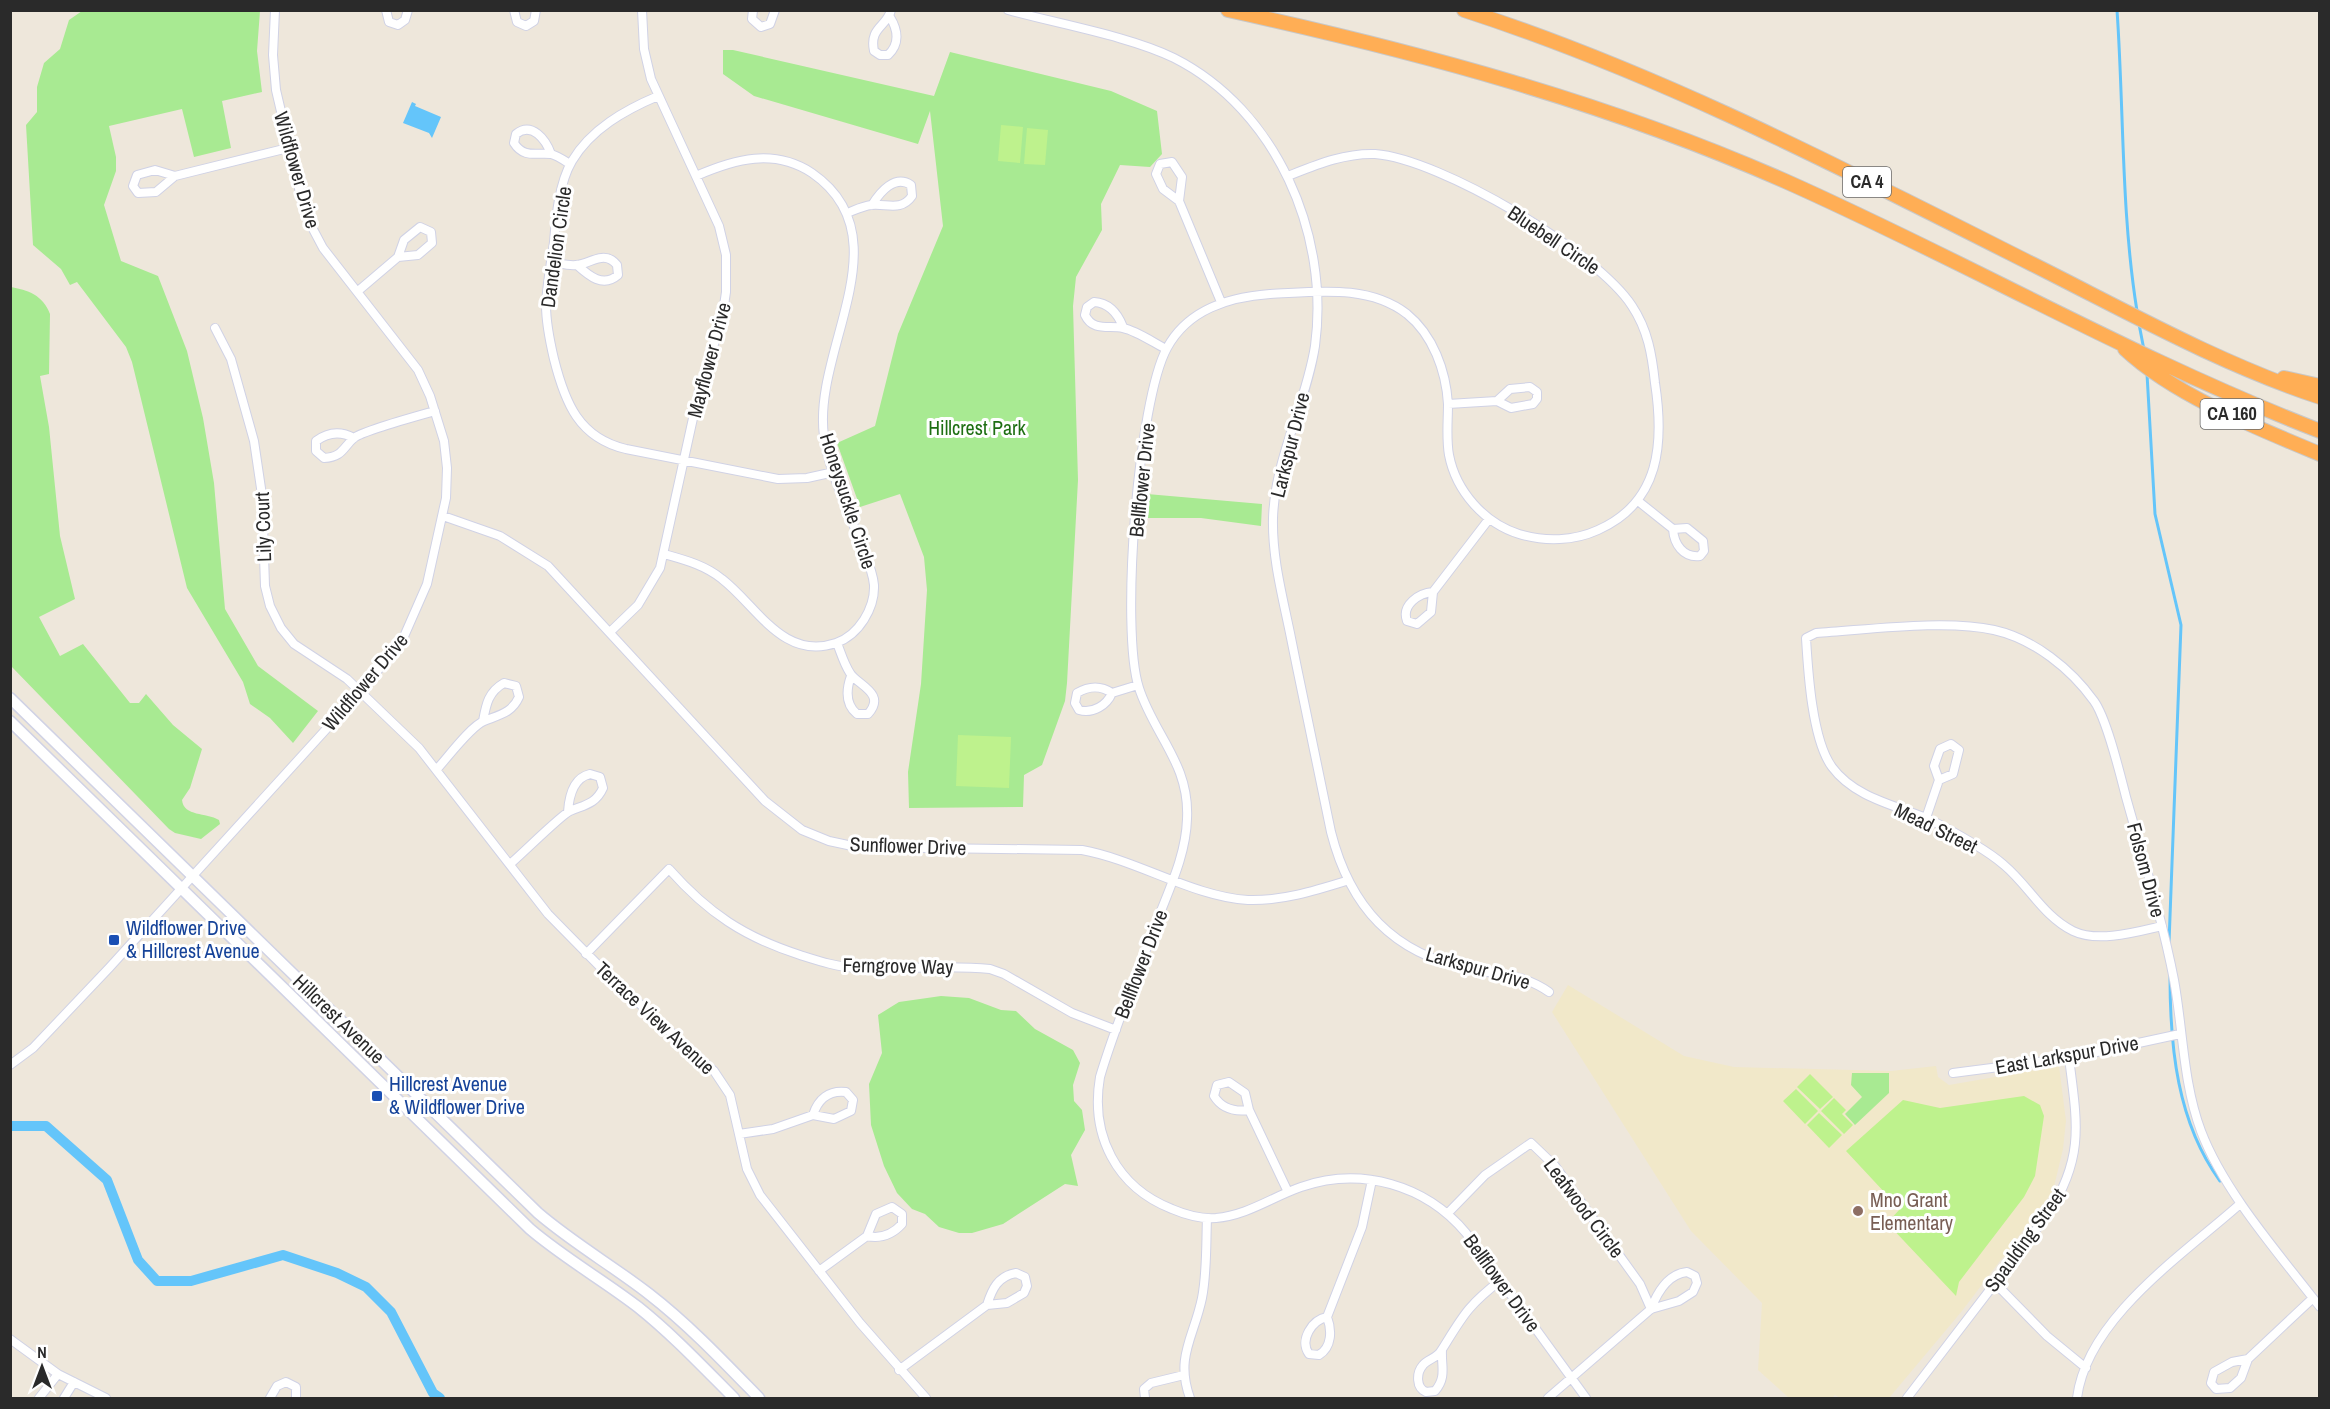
<svg xmlns="http://www.w3.org/2000/svg" width="2330" height="1409" font-family="'Archivo Narrow',sans-serif">
<style>
.education{fill:#f1e8c9}
.green{fill:#a8ea92}
.pitch{fill:#bef28d}
.water{fill:#64c5fa}
.lines{fill:none;stroke-linecap:round;stroke-linejoin:round}
.stream{stroke:#64c5fa;stroke-width:3}
.canal{stroke:#64c5fa;stroke-width:10}
.minor-casing{stroke:#d0d2e5;stroke-width:10}
.secondary-casing{stroke:#d0d2e5;stroke-width:13}
.motorway-casing{stroke:#c8c8c8;stroke-width:16}
.minor{stroke:#fff;stroke-width:8}
.secondary{stroke:#fff;stroke-width:10}
.motorway{stroke:#ffae55;stroke-width:14}
.transit-dot{fill:#1a4fb4;stroke:#fff;stroke-width:2}
.education-dot{fill:#8d6e63;stroke:#fff;stroke-width:2}
.labels{text-anchor:middle;stroke-width:6;stroke-linejoin:round;paint-order:stroke}
.shield{fill:#fff;stroke:#6a6a6a;stroke-width:1.5}
.shield-label{font-size:18px;font-weight:bold;fill:#2a2a2a}
.street-label{font-size:20px;fill:#2a2a2a;stroke:#fff}
.park-label{font-size:20px;fill:#1e6f13;stroke:#fff}
.transit-label{font-size:20px;fill:#164399;stroke:#fff;text-anchor:start}
.education-label{font-size:20px;fill:#785e54;stroke:#fff;text-anchor:start}
</style>
<rect width="100%" height="100%" fill="#eee7db"/>
<path class="education" d="M1568 985 1684 1056 1734 1067 1891 1071 1936 1066 1938 1077 1949 1085 2059 1066 2066 1121 2063 1149 2053 1191 1962 1311 1889 1398H1840L1835 1395 1832 1398H1789L1758 1370 1762 1303 1691 1231 1552 1012Z"/>
<path class="green" d="M82 11H260L257 51 262 92 222 101 231 148 194 157 182 109 109 126 116 157V171L104 205 121 261 158 276 187 351 203 418 214 483 225 609 258 666 318 711 293 743 270 718 250 704 243 682 187 588 132 362 126 347 77 282 70 285 61 269 33 245 26 125 37 112V87L44 63 60 49 69 20Z
M723 50H733L934 96 950 52 1111 91 1157 111 1162 154 1150 167 1120 165 1101 204 1102 230 1076 277 1073 306 1078 480 1067 683 1065 701 1042 765 1024 775 1023 807 909 808 908 772 921 684 927 590 924 557 900 494 860 507 837 443 875 426 898 334 943 226 930 111 918 144 754 96 723 74Z
M10 287C28 290 43 295 50 314L49 374 40 376 49 427 60 536 75 599 39 617 60 656 83 644 130 703H139L146 694 173 725 202 749 190 788 182 800C184 817 206 812 219 820L220 824 201 839 175 833 169 829 11 666Z
M1147 494 1262 504 1261 526 1201 518H1146Z
M941 996 969 998 1001 1010 1016 1011 1035 1029 1073 1050 1080 1063 1073 1085 1074 1101 1082 1110 1085 1130 1071 1155 1078 1186 1065 1184 1003 1224 972 1233H959L939 1227 925 1214 912 1209 897 1193 884 1166 871 1125 869 1084 882 1053 878 1015 899 1002Z
M1852 1073H1889V1093L1855 1125 1845 1114 1862 1097 1851 1085Z"/>
<path class="pitch" d="M1001 125 1023 127 1020 163 998 161Z
M1027 128 1048 130 1045 165 1024 164Z
M958 735 1011 737 1009 788 956 786Z
M1810 1074 1833 1097 1820 1109 1797 1087Z
M1796 1089 1818 1111 1805 1124 1783 1101Z
M2024 1096 2040 1105 2044 1116 2035 1176 2024 1197 1959 1282 1956 1296 1887 1223 1900 1209 1846 1151 1903 1100 1940 1108Z
M1834 1098 1846 1110 1842 1114 1853 1125 1844 1134 1821 1111Z
M1819 1113 1842 1135 1829 1148 1807 1125Z"/>
<path class="water" d="M412 102 416 104 415 106 441 117 432 138 429 133 403 123Z"/>
<g class="lines">
<path class="stream" d="M2117 10C2124 111 2121 212 2137 311
M2139 324 2144 350
M2147 374 2155 514 2181 625 2169 943
M2170 976C2170 1047 2177 1122 2220 1181"/>
<path class="canal" d="M10 1126H46L107 1180 138 1260 157 1281H191L283 1255 337 1273 366 1287 391 1312 433 1393 440 1398"/>
<g class="minor-casing">
<path id="minor" d="M386 10 389 22 398 25 405 20 408 10
M514 10 517 22 526 26 534 21 536 10
M753 10 752 19 761 27 770 24 775 10
M1008 10C1058 24 1129 36 1174 58 1277 110 1330 235 1315 346 1306 404 1275 458 1273 518 1272 559 1283 598 1291 638 1304 703 1318 768 1331 832 1350 907 1393 954 1470 969 1499 975 1524 974 1549 992
M890 17C898 30 900 44 888 55H880L874 51C869 27 887 27 891 10
M658 96C625 110 591 129 572 161 559 183 556 217 554 242 551 263 547 284 546 305 546 324 550 342 554 359 565 403 579 438 626 449L778 479 807 478 834 472
M551 154C546 140 532 121 516 134L514 143C524 159 537 152 551 154 558 156 565 161 570 164
M175 176 155 170 137 175 133 186 138 193 156 192 175 176 288 148
M1288 176C1316 165 1344 153 1375 154 1441 159 1597 252 1632 306 1648 330 1652 355 1655 383 1664 442 1661 502 1598 530 1574 541 1545 542 1519 534 1484 523 1456 491 1449 455 1446 438 1448 421 1448 404 1446 371 1433 335 1407 314 1368 284 1316 292 1270 294 1229 297 1188 309 1167 348 1138 401 1120 630 1139 688 1154 735 1190 764 1187 819 1186 853 1171 885 1159 916 1139 969 1116 1023 1100 1077 1090 1135 1116 1187 1172 1209 1186 1215 1201 1219 1216 1218 1248 1215 1272 1197 1301 1187 1361 1166 1426 1185 1466 1233L1586 1398
M1179 201 1163 189 1156 174 1160 164 1172 162 1182 177 1179 201 1221 302
M847 213C855 210 863 206 871 205 886 203 901 212 912 196L911 185C895 174 880 192 872 205
M551 262C559 263 568 266 576 265 591 264 604 249 617 265L618 275C603 288 589 276 577 265
M358 291 398 257 404 240 420 227 431 232 432 243 418 255 398 257
M1123 327C1118 314 1110 303 1094 302L1087 307 1085 315C1093 332 1109 325 1123 328 1137 331 1154 343 1166 349
M215 328 231 359 254 441 262 495 265 586 270 606 281 628 294 644 347 679 419 748 548 914 610 977 714 1071 730 1095 747 1169 760 1195 860 1323 926 1398
M1530 387 1537 392V399L1533 404 1511 408 1497 401 1510 389Z
M1448 404 1497 401
M354 438C341 431 328 432 316 441V451L324 458C343 457 343 447 354 438 362 431 421 415 435 411
M1638 501 1673 529
M443 516 500 536 548 566 765 801 802 830 829 841 857 847 1082 850C1137 860 1194 897 1248 900 1282 901 1314 891 1346 881
M1687 528 1703 541 1704 551 1700 556C1683 558 1674 544 1673 529Z
M664 554C685 560 705 565 722 579 757 606 783 661 836 643 859 635 875 608 874 585 873 572 867 559 862 547 849 511 829 473 824 436 812 350 905 237 812 173 774 148 735 159 696 176
M1433 592 1431 612 1417 624 1407 621C1401 605 1419 593 1433 592Z
M1433 592 1489 519
M610 632 638 605 660 568 699 391 722 319 726 292V255L719 226 651 79 644 49 642 10
M837 643C841 653 844 664 850 673 857 685 887 693 868 714H857C845 704 846 690 851 676
M1112 693C1100 685 1089 686 1077 693L1075 703 1079 710C1093 714 1107 705 1112 693L1138 685
M1951 744 1959 750 1953 774 1939 780 1934 766 1940 749Z
M437 769C448 757 471 726 484 721 499 715 512 713 519 697L516 686 504 683C488 692 486 705 483 721
M1926 818 1939 780
M510 864C521 855 562 814 570 811 584 805 596 804 603 788L600 777 590 774C573 778 569 796 568 812
M2162 926C2136 932 2098 943 2073 931 2043 916 2029 886 2004 865 1995 857 1984 850 1974 844 1959 835 1942 825 1926 818 1894 805 1854 797 1832 767 1812 740 1808 671 1806 638L1816 633C1867 630 1945 619 1994 630 2034 639 2071 669 2094 701 2107 719 2120 774 2126 797 2143 858 2162 918 2174 980 2183 1029 2183 1083 2201 1131 2224 1192 2280 1255 2320 1307
M586 954 669 869C708 913 744 937 800 955 819 961 837 967 857 968 901 970 946 964 990 969L1004 974 1072 1013 1116 1030
M10 1065 33 1048 109 968 360 692 402 641 427 584 446 498 447 468 444 441 430 396 418 370 323 248 305 214 276 90 273 55 275 10
M1953 1073 2069 1058 2180 1034
M1249 1110C1234 1112 1222 1109 1214 1096L1217 1085 1229 1082 1245 1093 1249 1110 1288 1192
M739 1134 773 1129 813 1115 834 1119 851 1111 853 1100 846 1092C829 1090 818 1099 813 1115
M1448 1213 1485 1175 1531 1143 1555 1166 1640 1284 1651 1309
M819 1271 867 1236 876 1214 892 1207 902 1214V1224C892 1235 881 1239 867 1236
M1995 1283 2047 1336 2086 1368
M1327 1317C1312 1320 1299 1340 1309 1354L1319 1355C1332 1347 1332 1330 1327 1317L1362 1227 1372 1180
M10 1339 58 1374 106 1398
M1442 1350C1441 1366 1447 1377 1435 1391L1426 1392C1416 1388 1416 1373 1423 1365 1428 1359 1437 1358 1441 1351 1463 1316 1467 1306 1501 1280
M2248 1359 2232 1362 2214 1372 2211 1383 2216 1389 2230 1388 2241 1378 2248 1359 2313 1298
M899 1370 987 1305 1007 1303 1024 1293 1027 1286 1025 1277 1016 1273C998 1276 992 1289 987 1305
M39 1398 58 1374
M64 1398 74 1382
M270 1398 277 1386 286 1382 296 1387V1398
M1145 1398 1144 1389 1151 1383 1184 1375
M1190 1398C1175 1357 1194 1337 1202 1298 1207 1273 1206 1244 1207 1218
M1548 1398 1651 1309 1679 1301 1693 1292 1697 1283 1695 1276 1687 1272C1668 1274 1657 1293 1651 1309
M1907 1398 2048 1214C2085 1157 2077 1122 2069 1058
M2077 1398C2087 1318 2184 1254 2240 1204"/>
</g>
<g class="secondary-casing">
<path id="secondary" d="M10 698 538 1213C573 1243 613 1266 649 1294 689 1325 724 1362 759 1398
M10 721 530 1229C564 1258 603 1280 638 1307 673 1335 703 1367 734 1398"/>
</g>
<g class="motorway-casing">
<path id="motorway" d="M1228 10C1419 52 1606 102 1785 181 1965 261 2136 360 2320 431
M1464 10C1662 74 1847 171 2032 264 2126 311 2220 364 2320 397
M2125 349C2174 395 2257 428 2320 454
M2284 378 2320 386"/>
</g>
<use href="#minor" class="minor"/>
<use href="#secondary" class="secondary"/>
<use href="#motorway" class="motorway"/>
</g>
<g class="transit-dot">
<rect x="108" y="934" width="12" height="12" rx="3"/>
<rect x="371" y="1090" width="12" height="12" rx="3"/>
</g>
<circle class="education-dot" cx="1858" cy="1211" r="6"/>
<g class="labels">
<g class="shield">
<rect x="1843" y="167" width="48" height="30" rx="4.5"/>
<rect x="2200.5" y="399" width="63" height="30" rx="4.5"/>
</g>
<g class="shield-label">
<text x="1867" y="188">CA 4</text>
<text x="2232" y="420">CA 160</text>
</g>
<g class="street-label">
<text transform="translate(297 170) rotate(74)" y="7">Wildflower Drive</text>
<text transform="translate(1554 240) rotate(34)" y="7">Bluebell Circle</text>
<text transform="translate(556 247) rotate(-82)" y="7">Dandelion Circle</text>
<text transform="translate(709 360) rotate(-75)" y="7">Mayflower Drive</text>
<text transform="translate(1290 445) rotate(-76)" y="7">Larkspur Drive</text>
<text transform="translate(1142 480) rotate(-84)" y="7">Bellflower Drive</text>
<text transform="translate(848 501) rotate(72)" y="7">Honeysuckle Circle</text>
<text transform="translate(263 527) rotate(-92)" y="7">Lily Court</text>
<text transform="translate(365 682) rotate(-50)" y="7">Wildflower Drive</text>
<text transform="translate(1936 828) rotate(26)" y="7">Mead Street</text>
<text transform="translate(908 846) rotate(2)" y="7">Sunflower Drive</text>
<text transform="translate(2146 870) rotate(75)" y="7">Folsom Drive</text>
<text transform="translate(1141 964) rotate(-69)" y="7">Bellflower Drive</text>
<text transform="translate(898 966) rotate(1)" y="7">Ferngrove Way</text>
<text transform="translate(1478 968) rotate(16)" y="7">Larkspur Drive</text>
<text transform="translate(655 1018) rotate(43)" y="7">Terrace View Avenue</text>
<text transform="translate(339 1019) rotate(44)" y="7">Hillcrest Avenue</text>
<text transform="translate(2067 1055) rotate(-10)" y="7">East Larkspur Drive</text>
<text transform="translate(1584 1208) rotate(53)" y="7">Leafwood Circle</text>
<text transform="translate(2025 1240) rotate(-54)" y="7">Spaulding Street</text>
<text transform="translate(1502 1283) rotate(54)" y="7">Bellflower Drive</text>
</g>
<g class="park-label">
<text x="977" y="435">Hillcrest Park</text>
</g>
<g class="transit-label">
<text x="126" y="935">Wildflower Drive<tspan x="126" dy="23">&amp; Hillcrest Avenue</tspan></text>
<text x="389" y="1091">Hillcrest Avenue<tspan x="389" dy="23">&amp; Wildflower Drive</tspan></text>
</g>
<g class="education-label">
<text x="1870" y="1207">Mno Grant<tspan x="1870" dy="23">Elementary</tspan></text>
</g>
</g>
<rect width="2330" height="1409" fill="none" stroke="#2a2a2a" stroke-width="24"/>
<g transform="translate(42 1367)" stroke="#ffffff" stroke-width="4.5" paint-order="stroke">
<path d="M0-4.5L10 22L0 15L-10 22Z" fill="#2a2a2a"/>
<text y="-9" font-size="16" font-weight="bold" text-anchor="middle" fill="#2a2a2a">N</text>
</g>
</svg>
